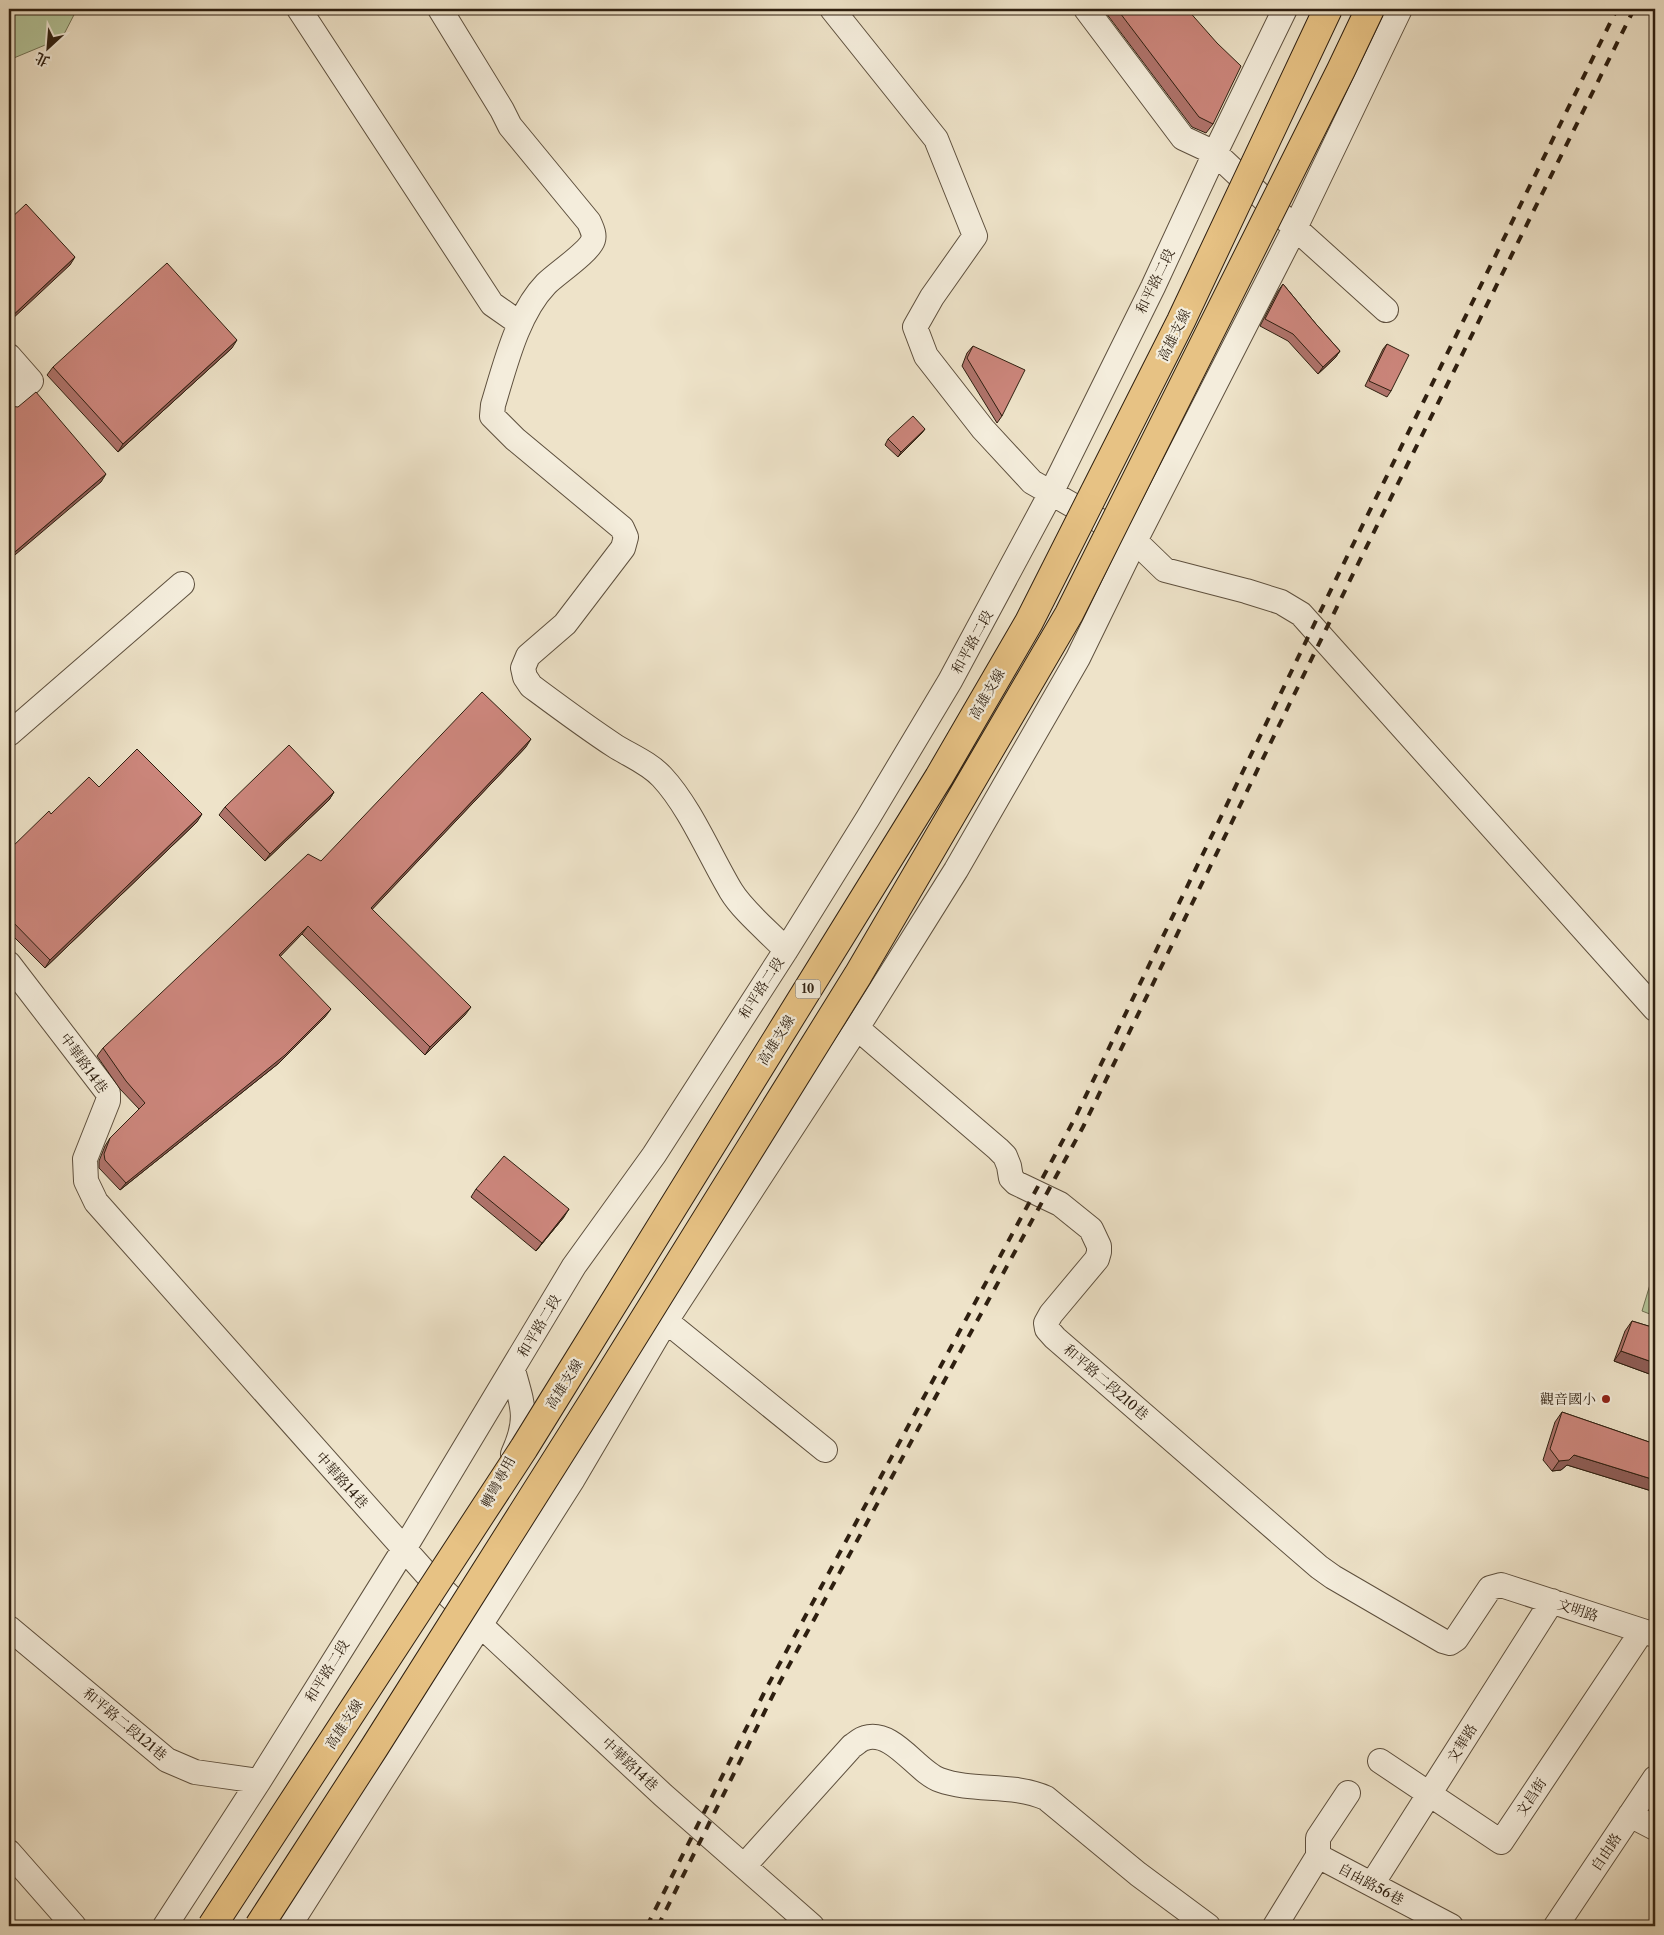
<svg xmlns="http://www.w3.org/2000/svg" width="1664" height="1935" font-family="'Libre Caslon Text','Noto Serif TC',serif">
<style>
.green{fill:#b4c59a;stroke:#717255}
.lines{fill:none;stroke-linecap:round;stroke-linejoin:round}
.minor-casing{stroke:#5e503e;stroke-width:26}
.minor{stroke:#f4eddc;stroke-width:24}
.rail{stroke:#2e1f10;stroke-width:4;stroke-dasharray:9 9;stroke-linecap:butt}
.highway-bridge-casing{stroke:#2e1f10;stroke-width:30;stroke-linecap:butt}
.highway-bridge{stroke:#e7c284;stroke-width:28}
.wall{fill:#af736b;stroke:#2e1f10}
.shaded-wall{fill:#8f5e57;stroke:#2e1f10}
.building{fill:#cc867c;stroke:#2e1f10}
.poi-dot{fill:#8f2418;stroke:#f4eddc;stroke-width:2}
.labels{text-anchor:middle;stroke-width:4.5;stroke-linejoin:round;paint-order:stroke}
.shield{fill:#f4eddc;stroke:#695d4d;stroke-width:1}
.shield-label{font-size:12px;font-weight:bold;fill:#2e1f10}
.street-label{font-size:14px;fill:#2e1f10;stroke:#f4eddc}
.poi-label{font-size:14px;fill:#2e1f10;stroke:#f4eddc;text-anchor:end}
</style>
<rect width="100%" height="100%" fill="#eee3c9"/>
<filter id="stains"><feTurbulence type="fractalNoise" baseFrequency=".004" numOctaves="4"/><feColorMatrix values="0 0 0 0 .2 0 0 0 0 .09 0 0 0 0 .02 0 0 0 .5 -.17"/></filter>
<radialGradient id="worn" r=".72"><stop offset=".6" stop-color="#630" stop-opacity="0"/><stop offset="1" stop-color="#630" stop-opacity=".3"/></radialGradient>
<path class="green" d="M9 9H77L62 38 9 60Z
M1655 1268V1316L1642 1311Z"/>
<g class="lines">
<g class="minor-casing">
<path id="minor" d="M299 9 492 304 519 323
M440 9 502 110 510 126 589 222C591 227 595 234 593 240 589 252 556 274 546 284 517 314 505 366 493 405L492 416 515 439 622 528 626 537 623 548 565 624 528 656 523 668 525 677 531 686C558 706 586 727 615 746 631 756 649 763 662 777 690 807 710 856 731 891 743 911 770 933 786 950
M832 9 936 139 975 236 932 297 915 327 926 356 983 429 1032 482 1135 541 1165 570 1246 591 1281 602 1301 614 1655 1009
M1086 9 1183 138 1215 153 1295 228 1386 310
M9 356 31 381 9 402
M9 734 182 584
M9 964 108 1093V1101L85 1159 86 1181 96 1202 431 1579 663 1795 812 1926
M857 1028 998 1149 1005 1156 1009 1166 1011 1178 1016 1183 1060 1204 1091 1229 1099 1246V1252L1097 1259 1051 1314 1046 1323 1047 1329 1055 1338 1319 1567 1333 1577 1443 1641 1450 1643 1456 1639 1490 1588 1501 1585 1655 1635
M666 1321 825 1450
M513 1454C529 1419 523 1406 513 1370
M9 1628 167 1760 195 1772 259 1781
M1380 1761 1501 1842 1642 1631
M1630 1815 1655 1828
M9 1852 74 1926
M1318 1856 1451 1926
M1318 1856V1838L1348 1793
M744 1866 852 1746C856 1744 860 1739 865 1738 893 1729 917 1772 940 1780 973 1792 1013 1783 1046 1798L1138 1874 1208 1926
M1372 1884 1552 1601
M165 1926 259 1781 404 1549 574 1266 654 1155 786 950 868 818 950 681 1051 493 1153 287 1215 153 1285 9
M289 1926 573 1479 666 1321 857 1028 956 870 1078 658 1135 541 1295 228 1400 9
M1275 1926 1318 1856
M1556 1926 1655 1778"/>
</g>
<use href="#minor" class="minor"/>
<path class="rail" d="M647 1926 767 1687 1075 1118 1341 569 1617 9
M658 1926 775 1691 1083 1127 1354 572 1634 9"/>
<g class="highway-bridge-casing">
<path id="highway-bridge" d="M212 1926 524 1448 939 777 1029 622 1181 321 1328 9
M259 1926 374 1748 594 1400 858 975 1069 614 1341 70 1370 9"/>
</g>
<use href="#highway-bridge" class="highway-bridge"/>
</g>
<path class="wall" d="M1103 9H1187L1213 124 1206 133 1192 127Z
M1283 284 1316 324 1340 351 1335 358 1318 374 1288 341 1260 326 1278 291Z
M1387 344 1391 391 1387 397 1365 386 1383 349Z
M973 346 1002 416 997 423 962 366 967 353Z
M232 348 118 452 47 375 53 367Z
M925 429 921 434 898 457 885 445 888 439Z
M526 747 372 909 465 1015 425 1055 302 934 280 956 325 1017 279 1063 120 1190 99 1168V1161L105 1146 110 1138 139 1109 120 1089 97 1056 103 1048 321 861Z
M99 787 197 822 45 968 9 932V850L51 814Z
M334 792 329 800 265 861 219 815 225 807Z
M476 1189 564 1217 536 1251 471 1197Z
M1632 1321 1655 1328V1376L1614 1361 1625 1331Z
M1562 1412 1655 1444V1492L1567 1465 1561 1470 1552 1471 1543 1460 1555 1422Z"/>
<path class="shaded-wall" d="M75 257 70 265 9 322V319Z
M237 340 232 348 118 452 123 444Z
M1340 351 1335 358 1318 374 1323 367Z
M925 429 921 434 898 457 901 452Z
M106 474 101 482 9 560V557Z
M531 739 526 747 366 916 371 908Z
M334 792 329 800 265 861 270 854Z
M202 814 197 822 45 968 50 960Z
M308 926 302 934 274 963 279 955Z
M471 1007 465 1015 425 1055 430 1047Z
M331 1009 325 1017 279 1063 120 1190 126 1183Z
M569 1209 564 1217 536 1251 542 1243Z
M1621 1351 1655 1363V1376L1614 1361Z
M1574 1455 1655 1480V1492L1567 1465 1561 1470 1552 1471 1559 1461Z"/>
<path class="building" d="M1117 9H1187L1217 43 1241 66 1213 124 1199 117Z
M26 204 75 257 9 319V220Z
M167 263 237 340 123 444 53 367Z
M1283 284 1316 324 1340 351 1323 367 1293 334 1265 319Z
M1387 344 1409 355 1391 391 1369 381Z
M973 346 1025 370 1002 416 967 358Z
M36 392 106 474 9 557V406L18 407Z
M913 416 925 429 901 452 888 439Z
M482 692 531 739 371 908 471 1007 430 1047 308 926 279 955 331 1009 285 1055 126 1183 105 1160 104 1154 110 1138 145 1103 126 1081 103 1048 308 854 321 861Z
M289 745 334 792 270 854 225 807Z
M137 749 202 814 50 960 9 918V850L49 811 51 814 89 777 99 787Z
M504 1156 569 1209 542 1243 476 1189Z
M1632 1321 1655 1328V1363L1621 1351Z
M1562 1412 1655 1444V1480L1574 1455 1569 1460 1559 1461 1550 1449Z"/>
<circle class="poi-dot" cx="1606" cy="1399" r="5"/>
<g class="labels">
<rect class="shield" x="795.5" y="979.5" width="25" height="19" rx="4"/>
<g class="shield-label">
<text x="808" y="993">10</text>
</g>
<g class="street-label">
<text transform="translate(1155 281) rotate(-64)" y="5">和平路二段</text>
<text transform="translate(1174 335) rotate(-64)" y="5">高雄支線</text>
<text transform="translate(972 642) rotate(-61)" y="5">和平路二段</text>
<text transform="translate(987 694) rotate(-60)" y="5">高雄支線</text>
<text transform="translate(761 988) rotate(-57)" y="5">和平路二段</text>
<text transform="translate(776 1040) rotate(-58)" y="5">高雄支線</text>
<text transform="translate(84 1063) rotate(54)" y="5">中華路14巷</text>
<text transform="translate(539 1326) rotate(-59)" y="5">和平路二段</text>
<text transform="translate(1106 1382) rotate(41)" y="5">和平路二段210巷</text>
<text transform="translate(564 1384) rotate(-58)" y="5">高雄支線</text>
<text transform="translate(342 1480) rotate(48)" y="5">中華路14巷</text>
<text transform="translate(498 1482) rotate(-62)" y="5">轉彎專用</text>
<text transform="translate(1578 1610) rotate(18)" y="5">文明路</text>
<text transform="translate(327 1671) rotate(-58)" y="5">和平路二段</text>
<text transform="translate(125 1724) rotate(40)" y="5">和平路二段121巷</text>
<text transform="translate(344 1724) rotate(-57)" y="5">高雄支線</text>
<text transform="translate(1462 1743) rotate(-58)" y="5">文華路</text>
<text transform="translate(630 1764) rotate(43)" y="5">中華路14巷</text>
<text transform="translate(1531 1797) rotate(-56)" y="5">文昌街</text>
<text transform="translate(1606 1852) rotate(-56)" y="5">自由路</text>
<text transform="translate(1371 1884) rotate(28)" y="5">自由路56巷</text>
</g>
<g class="poi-label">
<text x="1596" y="1404">觀音國小</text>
</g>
</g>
<rect width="1664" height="1935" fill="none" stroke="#eee3c9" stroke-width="30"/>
<rect x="10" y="10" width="1644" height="1915" fill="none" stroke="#2e1f10" stroke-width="2.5"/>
<rect x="15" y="15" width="1634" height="1905" fill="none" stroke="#2e1f10"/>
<g transform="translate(48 48) rotate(206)" stroke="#f4eddc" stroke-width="4" paint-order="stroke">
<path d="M0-4L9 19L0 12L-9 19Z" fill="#2e1f10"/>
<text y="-8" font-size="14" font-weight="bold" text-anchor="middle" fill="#2e1f10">北</text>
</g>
<rect width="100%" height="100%" filter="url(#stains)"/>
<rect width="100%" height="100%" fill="url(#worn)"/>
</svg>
